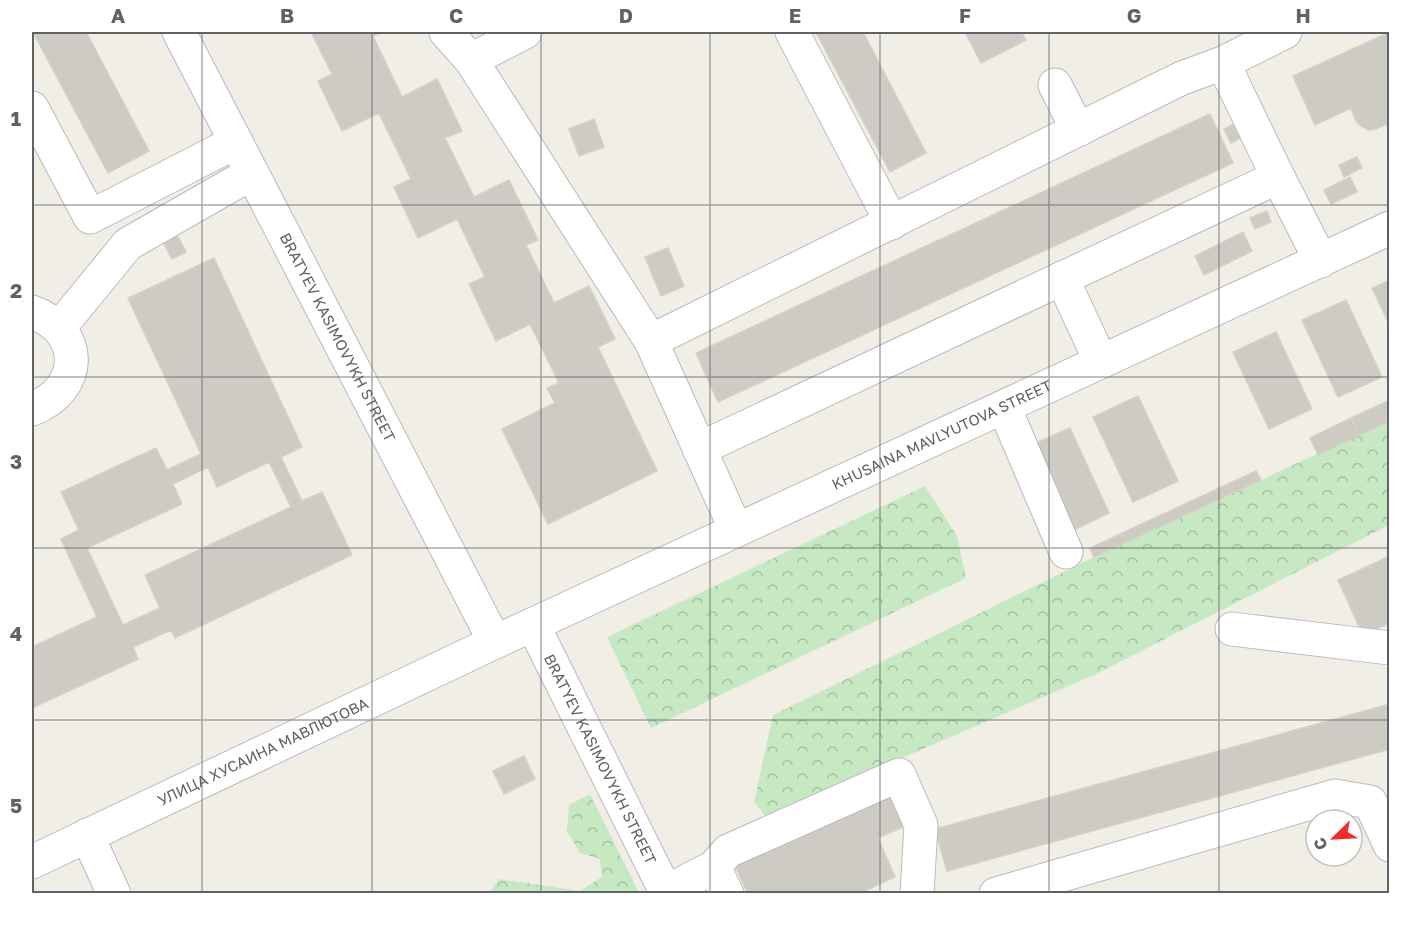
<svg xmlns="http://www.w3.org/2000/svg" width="1421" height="925" font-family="'Golos Text',sans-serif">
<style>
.forest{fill:url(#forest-crowns)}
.building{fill:#cecbc5;stroke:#d6cfc4;stroke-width:1.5;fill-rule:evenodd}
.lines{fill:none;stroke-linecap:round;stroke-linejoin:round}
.minor-casing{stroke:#b7babd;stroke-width:35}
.minor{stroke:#fff;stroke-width:33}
.grid{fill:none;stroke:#5e6367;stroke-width:1.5;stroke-opacity:0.55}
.labels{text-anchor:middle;stroke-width:6;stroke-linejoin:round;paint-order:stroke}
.street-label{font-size:15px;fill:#5e6367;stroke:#fff}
.neatline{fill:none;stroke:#5e6367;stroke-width:2}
.grid-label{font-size:20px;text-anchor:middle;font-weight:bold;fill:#5e6367}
</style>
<defs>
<pattern id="forest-crowns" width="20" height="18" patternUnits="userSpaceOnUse" patternTransform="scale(1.5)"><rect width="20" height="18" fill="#c6e9c2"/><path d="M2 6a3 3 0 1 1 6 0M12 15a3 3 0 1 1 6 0" fill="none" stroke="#a4c0a1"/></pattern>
</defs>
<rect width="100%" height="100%" fill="#f1eee6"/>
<path class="forest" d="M1389 421V525L1096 674 766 817 754 802 773 715 1094 557Z
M925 486 957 536 966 578 651 728 607 637Z
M590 794 639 893H489L499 879 580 891 602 877 600 859 580 853 567 831 569 805Z"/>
<path class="building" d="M33 32H86L149 151 108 173Z
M311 32H384L373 36 402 97 437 79 462 131 445 138 474 197 509 180 538 240 526 245 554 303 589 286 615 339 598 347 657 471 548 524 502 429 555 403 547 388 559 383 530 324 496 341 469 284 485 277 457 219 418 238 394 187 411 179 379 113 342 131 318 81 332 74Z
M816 32H863L926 153 890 172Z
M965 32H1021L1026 40 981 63Z
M1390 32V123L1376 129 1368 130 1361 126 1356 121 1351 108 1315 125 1293 76Z
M1210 114 1233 163 718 402 696 353Z
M1247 118 1253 132 1231 143 1224 129Z
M594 119 604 147 579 156 569 129Z
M1357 157 1362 168 1344 177 1339 165Z
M1350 177 1357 192 1331 204 1324 190Z
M1267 211 1271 222 1255 229 1250 218Z
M1243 232 1252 251 1204 275 1195 256Z
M176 233 186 252 172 259 162 240Z
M668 248 684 286 661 296 645 257Z
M214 258 302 447 281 457 302 501 322 492 352 555 175 638 171 630 133 647 138 659 32 708V647L97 617 61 539 79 530 61 492 156 448 167 470 201 454 128 298ZM269 462 291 507 145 575 160 608 123 625 87 548 182 504 173 484 208 467 217 487Z
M1390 280V326L1372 288Z
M1346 300 1382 377 1338 397 1302 320Z
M1276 332 1312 409 1269 429 1233 352Z
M1138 396 1178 481 1133 502 1093 417Z
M1390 400V421L1359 435 1351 418Z
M1351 418 1359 435 1318 455 1310 438Z
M1070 428 1109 513 1074 530 1034 444Z
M1256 471 1261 480 1094 557 1090 548Z
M1390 556V623L1363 635 1338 580Z
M1390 704V749L947 871 935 829Z
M524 756 535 779 504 794 493 771Z
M896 788 912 823 878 838 895 877 858 894H748L733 861Z"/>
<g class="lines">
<g class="minor-casing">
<g id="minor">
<path id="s1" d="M179 32 495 642"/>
<path d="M446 32 471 60"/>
<path d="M525 32 471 60 651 341"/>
<path d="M792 32 892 223"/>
<path d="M1223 63 1278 177 1321 261"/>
<path d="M1055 85 1078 130"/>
<path d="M32 108 90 217 236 142"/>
<path d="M1062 278 1101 362"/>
<path d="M32 312C85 331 84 389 32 409"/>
<path d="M59 328 128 244 252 173"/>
<path d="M1004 407 1066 552"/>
<path d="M699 449 1278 177"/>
<path d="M736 530 651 341 1182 78 1223 63 1285 32"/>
<path id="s2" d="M533 625 667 894"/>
<path d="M1232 629 1390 648"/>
<path d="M87 835 114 894"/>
<path id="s3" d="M32 862 495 642 1390 228"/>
<path d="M714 867 727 894"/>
<path d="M666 892 714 867 728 851 899 775 921 825 917 894"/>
<path d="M996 894 1335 796 1370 802 1390 845"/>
</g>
</g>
<use href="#minor" class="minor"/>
</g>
<path class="grid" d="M202 32V894M372 32V894M541 32V894M710 32V894M880 32V894M1049 32V894M1219 32V894M32 205H1390M32 377H1390M32 548H1390M32 720H1390"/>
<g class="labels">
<g class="street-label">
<text dy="5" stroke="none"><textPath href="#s1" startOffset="344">BRATYEV KASIMOVYKH STREET</textPath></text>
<text dy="5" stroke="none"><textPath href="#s3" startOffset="1005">KHUSAINA MAVLYUTOVA STREET</textPath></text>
<text dy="5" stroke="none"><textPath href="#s3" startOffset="256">УЛИЦА ХУСАИНА МАВЛЮТОВА</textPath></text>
<text dy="5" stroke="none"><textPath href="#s2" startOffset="150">BRATYEV KASIMOVYKH STREET</textPath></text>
</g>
</g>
<rect width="1421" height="925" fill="none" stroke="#ffffff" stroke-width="66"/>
<g transform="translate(1334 838) rotate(246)"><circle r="28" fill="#ffffff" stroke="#bfc1c2" stroke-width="1.5"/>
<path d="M0-4.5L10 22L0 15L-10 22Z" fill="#f12c2e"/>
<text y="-9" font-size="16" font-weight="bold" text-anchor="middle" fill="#5e6367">С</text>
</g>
<rect x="33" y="33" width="1355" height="859" class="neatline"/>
<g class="grid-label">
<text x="118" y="23">A</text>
<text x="287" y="23">B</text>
<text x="456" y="23">C</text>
<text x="626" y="23">D</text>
<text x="795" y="23">E</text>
<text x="965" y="23">F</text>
<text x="1134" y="23">G</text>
<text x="1303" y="23">H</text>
<text x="16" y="126">1</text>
<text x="16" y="298">2</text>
<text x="16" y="469">3</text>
<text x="16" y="641">4</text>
<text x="16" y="813">5</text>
</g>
</svg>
